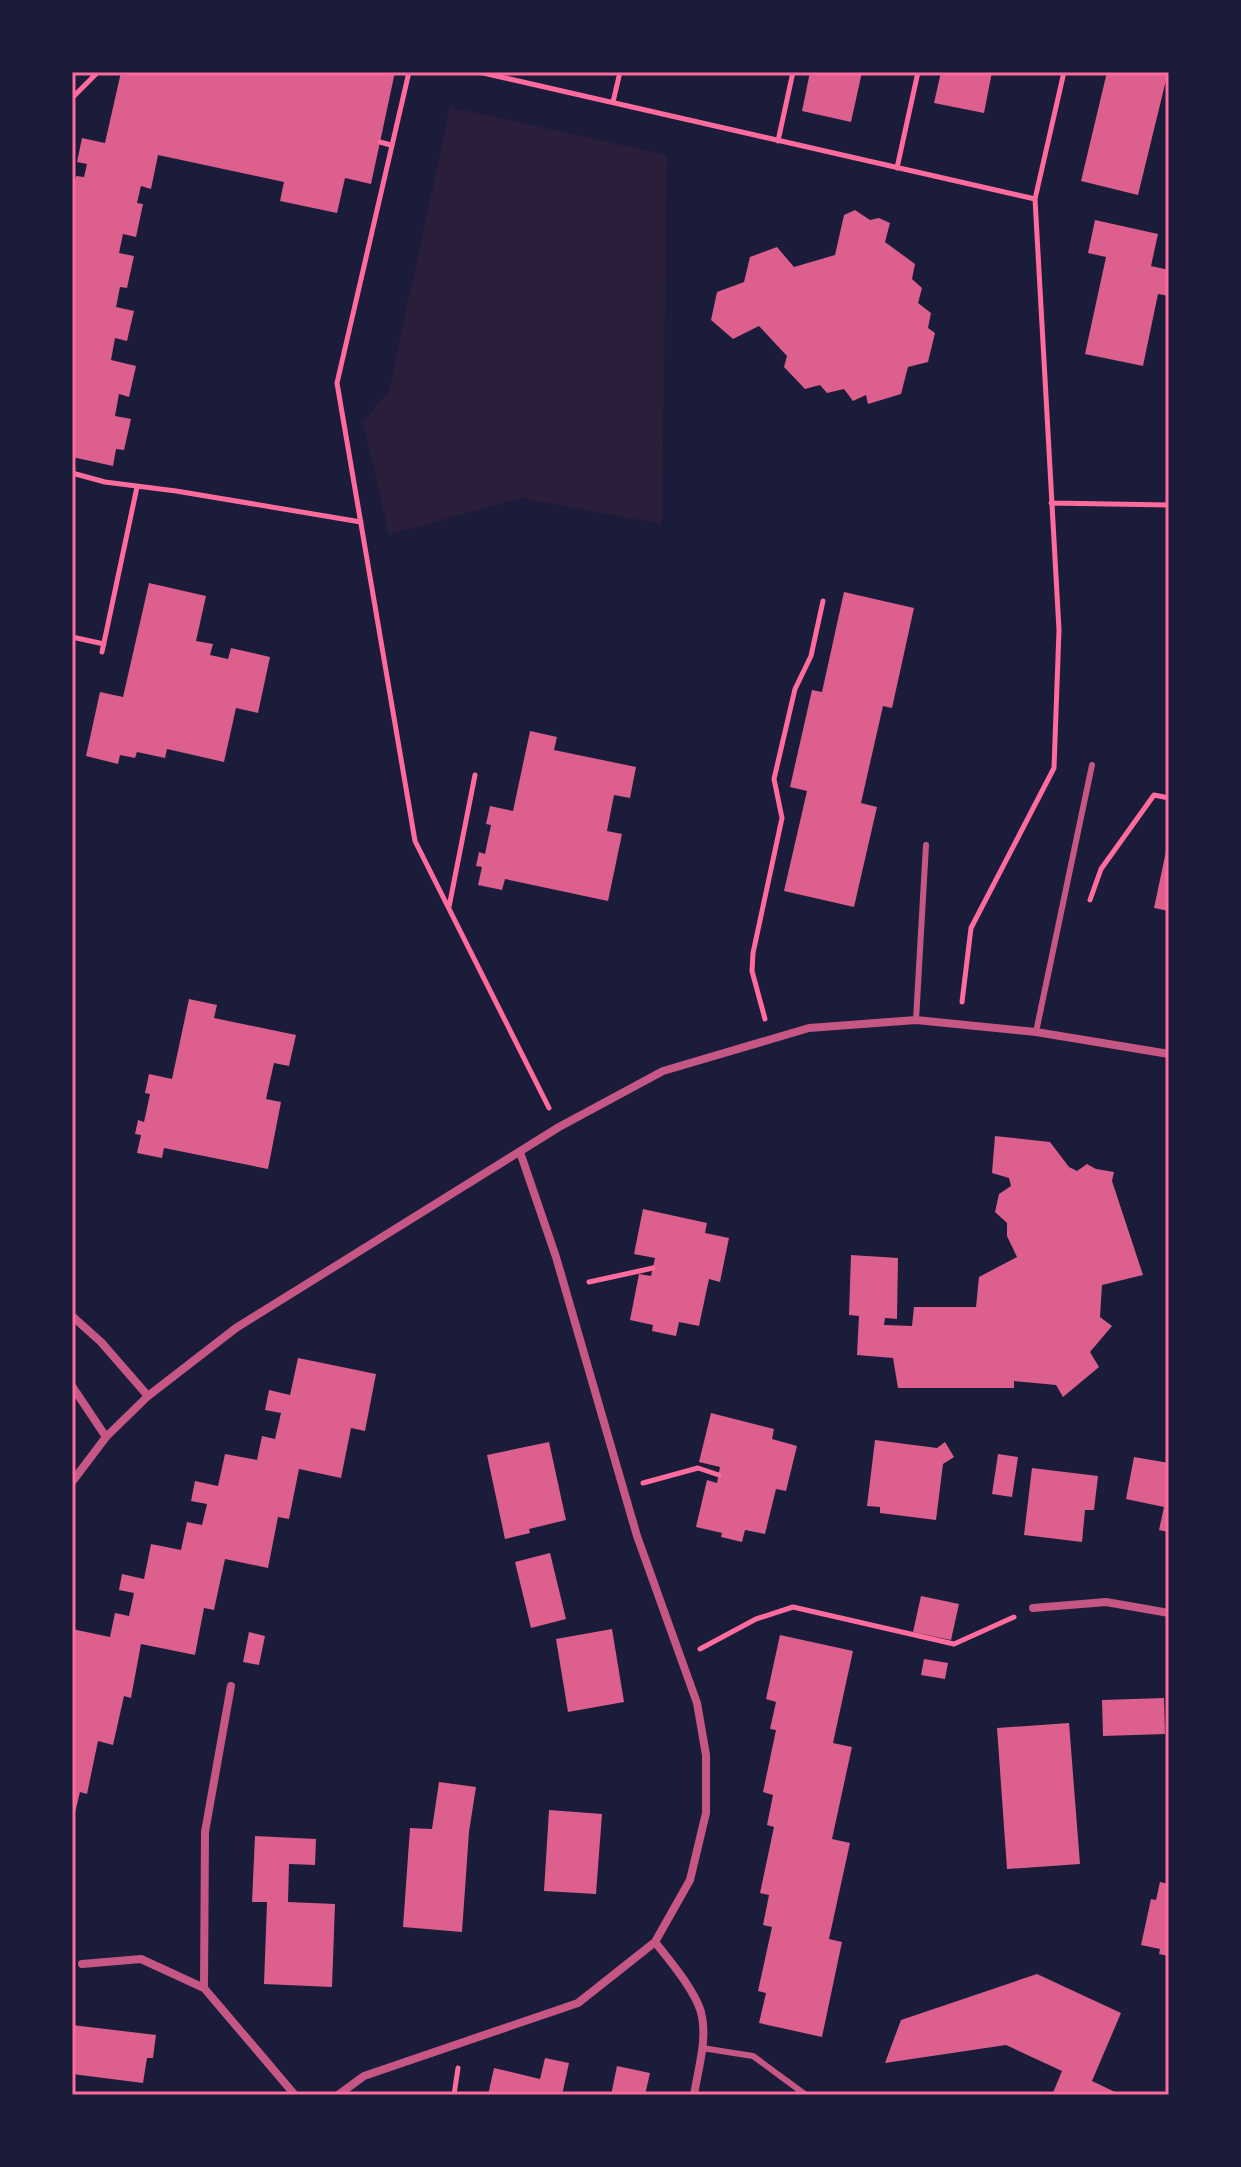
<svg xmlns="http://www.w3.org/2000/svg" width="1241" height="2167" font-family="Quicksand,sans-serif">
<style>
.green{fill:#2a1e3b}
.building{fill:#dd5f8e}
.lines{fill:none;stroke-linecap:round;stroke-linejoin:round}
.path{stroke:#ff6b9d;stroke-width:5}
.service{stroke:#c65784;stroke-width:6}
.minor{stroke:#c65784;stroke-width:8}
.neatline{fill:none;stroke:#ff6b9d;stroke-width:3}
</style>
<rect width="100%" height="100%" fill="#1b1b3a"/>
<path class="green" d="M450 107 667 155 662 524 520 498 389 535 363 422 389 390Z"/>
<path class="building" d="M121 72H395L371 184 345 178 337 213 280 201 284 182 158 155 151 189 141 186 137 203 143 204 136 237 123 234 119 253 134 256 127 288 120 287 116 307 134 311 127 341 115 338 111 360 136 366 129 397 119 394 115 416 131 419 124 450 116 449 113 466 72 457V196L76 176 84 177 87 164 77 162 82 138 105 143Z
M810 72H862L851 122 802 111Z
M941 72H992L984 113 934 103Z
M1107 72H1168L1138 195 1081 181Z
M855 210 870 220 879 218 890 223 885 242 915 264 912 279 922 288 918 303 931 313 928 328 935 333 928 362 908 367 901 394 868 404 866 395 853 401 844 389 827 393 820 385 805 389 784 367 787 356 759 326 733 339 711 320 717 292 744 282 750 257 777 247 794 267 835 255 844 215Z
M1095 220 1158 234 1151 266 1169 270V296L1158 294 1143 366 1085 354 1106 257 1088 253Z
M149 583 206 596 196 641 213 644 210 655 228 659 231 648 270 657 258 713 236 708 224 762 167 749 165 758 137 752 135 758 120 755 118 764 86 756 100 692 123 697Z
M844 592 914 608 892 708 883 706 861 803 877 807 854 907 784 891 807 791 790 787 812 690 822 692Z
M530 731 557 737 554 750 636 767 630 798 614 795 607 831 622 834 608 901 505 879 502 890 478 885 482 867 476 866 479 852 485 854 491 825 486 824 490 806 513 811Z
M1168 842H1169V911L1154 908Z
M189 999 217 1005 214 1018 296 1035 289 1066 274 1063 266 1099 281 1102 268 1169 164 1148 162 1158 137 1153 141 1135 135 1134 138 1120 144 1122 150 1094 145 1093 149 1074 172 1079Z
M995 1136 1050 1142 1069 1167 1077 1171 1087 1164 1096 1169 1114 1172 1112 1181 1143 1275 1102 1285 1100 1317 1112 1326 1090 1352 1099 1367 1063 1397 1056 1385 1014 1381V1388H898L893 1358 857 1355 859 1316 849 1315 851 1255 898 1258 897 1319 885 1318 884 1325 912 1326 914 1307H976L979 1277 1017 1257 1007 1236V1223L995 1212 999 1194 1011 1186 1009 1178 992 1173Z
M643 1209 707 1223 705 1233 729 1238 720 1282 709 1279 699 1326 679 1322 676 1336 652 1331 653 1325 630 1320 639 1274 651 1276 655 1258 634 1254Z
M298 1358 376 1374 365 1431 351 1428 341 1478 299 1469 289 1519 278 1517 268 1568 225 1559 214 1610 204 1608 195 1655 141 1644 131 1698 124 1696 113 1745 98 1741 87 1794 80 1792 72 1825V1629L110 1637 115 1613 129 1616 134 1593 119 1590 122 1574 144 1579 151 1544 181 1550 187 1522 202 1525 207 1504 191 1501 195 1481 218 1486 225 1454 257 1460 262 1436 275 1439 281 1413 265 1410 269 1390 290 1395Z
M711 1413 774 1429 772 1439 797 1446 786 1491 776 1489 765 1534 745 1530 742 1542 721 1537 722 1533 696 1527 707 1480 717 1483 720 1467 699 1462Z
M875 1440 937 1448 945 1442 954 1457 943 1464 936 1520 880 1513V1507L867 1506Z
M549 1442 566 1520 529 1529 530 1533 505 1539 487 1455Z
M998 1454 1018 1457 1012 1497 992 1494Z
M1134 1457 1169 1463V1532L1159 1530 1164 1507 1126 1499Z
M1032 1468 1098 1476 1094 1510H1085L1082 1542 1024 1535Z
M550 1553 566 1619 531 1628 515 1562Z
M921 1596 959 1604 951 1640 913 1632Z
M612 1629 624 1702 568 1712 556 1639Z
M249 1632 265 1636 259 1665 243 1662Z
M780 1635 853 1651 833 1743 852 1747 832 1839 850 1843 829 1939 842 1942 822 2037 759 2023 766 1993 758 1991 772 1927 763 1925 769 1895 760 1893 774 1827 767 1825 773 1795 763 1792 776 1730 770 1729 776 1702 766 1699Z
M924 1659 948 1663 945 1679 921 1675Z
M1164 1698 1165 1734 1103 1736 1102 1700Z
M1069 1723 1080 1864 1007 1869 997 1728Z
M439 1782 476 1787 469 1832 462 1932 403 1927 410 1828 432 1829Z
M549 1810 602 1814 596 1894 544 1891Z
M255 1836 316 1839 315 1865 289 1864 288 1902 335 1904 332 1987 264 1984 267 1902H252Z
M1160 1882 1169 1884V1956L1159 1954 1160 1949 1141 1945 1151 1899 1156 1900Z
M1037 1974 1121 2013 1092 2081 1115 2092 1117 2095H1052L1062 2071 1006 2045 885 2063 901 2020Z
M72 2025 156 2035 153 2058H147L143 2083 72 2074Z
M545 2058 569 2063 562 2095H488L494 2068 540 2079Z
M617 2066 650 2073 645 2095H611Z"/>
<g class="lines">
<path class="path" d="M409 72 337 383 415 841 549 1108
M479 72 1035 199
M72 98 98 72
M613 102 620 72
M778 141 793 72
M380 142 391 145
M897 168 918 72
M72 473 105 482 176 491 361 522
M1051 503 1169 505
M72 637 104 644
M102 652 137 487
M1090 900 1101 869 1154 795 1169 798
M449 907 475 775
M962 1002 971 928 1054 768 1059 630 1035 199 1064 72
M765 1019 752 971 753 953 782 818 774 779 795 689 811 656 823 601
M589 1282 653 1268
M643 1483 698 1468 719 1475
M700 1649 756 1619 793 1607 954 1644 1014 1617
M454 2095 458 2068"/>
<path class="service" d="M916 1020 926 845
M1036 1032 1092 765
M702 2048 753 2056 806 2095"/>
<path class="minor" d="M72 1316 101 1342 148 1396
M72 1386 106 1437
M72 1482 106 1437 148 1396 236 1328 559 1127 663 1071 809 1028 916 1020 1036 1032 1169 1054
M1033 1608 1106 1602 1169 1613
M231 1686 205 1832 204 1988 295 2095
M655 1942C670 1961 694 1989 701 2012 708 2038 698 2069 694 2095
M82 1964 141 1959 204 1988
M338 2095 364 2076 578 2003 655 1942 690 1880 706 1813V1755L697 1703 637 1536 556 1257 520 1152"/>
</g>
<rect width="1241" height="2167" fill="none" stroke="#1b1b3a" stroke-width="148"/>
<rect x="74" y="74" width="1093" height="2019" class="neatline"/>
</svg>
